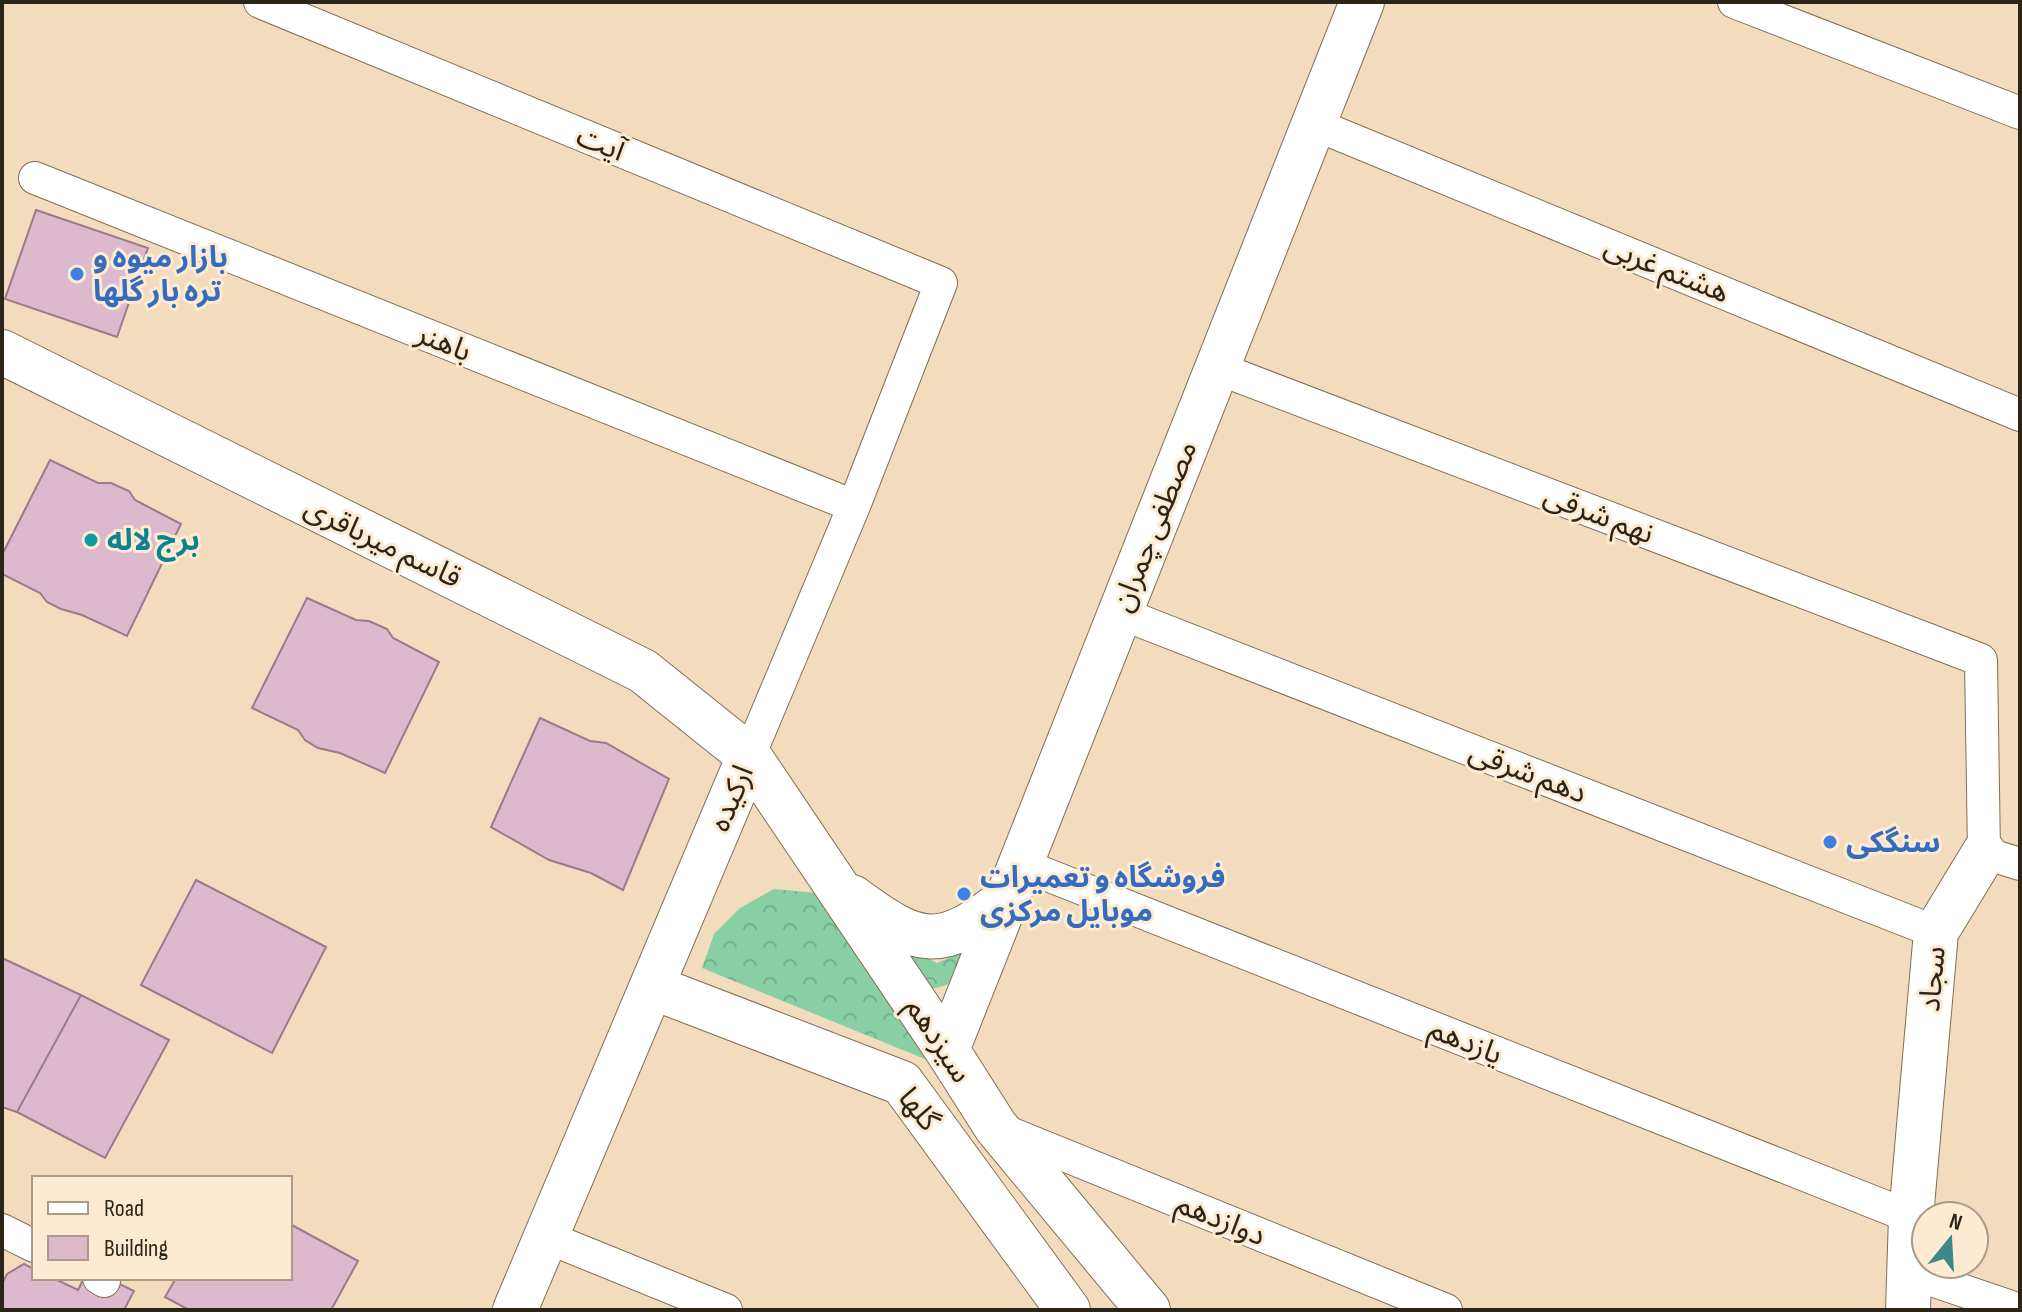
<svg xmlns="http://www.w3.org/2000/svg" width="2022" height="1312" font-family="'Sofia Sans Condensed','Noto Sans Arabic',sans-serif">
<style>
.forest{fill:url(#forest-crowns)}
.building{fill:#dcb9cc;stroke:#9a7a8b;stroke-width:2}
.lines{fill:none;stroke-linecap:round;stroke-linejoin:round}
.street-casing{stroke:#826e53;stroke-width:34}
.secondary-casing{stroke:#826e53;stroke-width:46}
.street{stroke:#fff;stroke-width:32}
.secondary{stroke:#fff;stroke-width:44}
.shop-dot{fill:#3f7fe0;stroke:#fcead2;stroke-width:3}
.culture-dot{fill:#0f9aa8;stroke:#fcead2;stroke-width:3}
.labels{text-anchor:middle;stroke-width:6;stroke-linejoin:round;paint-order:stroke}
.street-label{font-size:30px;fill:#2d2419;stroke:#fcead2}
.shop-label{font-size:30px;font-weight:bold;fill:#366cbe;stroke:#fcead2;text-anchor:start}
.culture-label{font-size:30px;font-weight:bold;fill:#0d838f;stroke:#fcead2;text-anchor:start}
</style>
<defs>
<pattern id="forest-crowns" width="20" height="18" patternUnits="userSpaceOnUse" patternTransform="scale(2)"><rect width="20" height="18" fill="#88cfa4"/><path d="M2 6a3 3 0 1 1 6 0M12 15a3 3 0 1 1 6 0" fill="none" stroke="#76b28d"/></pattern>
</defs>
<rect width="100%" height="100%" fill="#f3dcbe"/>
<path class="forest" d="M774 889 817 893 937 1064 702 968 714 934 740 908Z
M886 936 937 963 965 951C958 979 957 986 926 989Z"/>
<path class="building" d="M36 210 148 248 117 337 5 299Z
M50 460 98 483H111L129 491 135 500 181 524 127 636 82 615 61 609 47 602 40 593 2 574V555Z
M307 598 356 620 369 621 387 629 393 638 439 662 385 773 340 753 318 748 305 740 298 730 252 708Z
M540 718 590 741 606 743 669 779 623 890 591 873 549 860 491 827Z
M196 880 326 947 272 1053 141 985Z
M2 958 81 995 17 1112 2 1107Z
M81 995 169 1040 105 1158 17 1112Z
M290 1224 358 1261 331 1310H189L165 1297 176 1278H290Z
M24 1264 34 1269V1278H53L78 1290 84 1278H107L134 1291 124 1310H2V1284L7 1274Z"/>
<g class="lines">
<g class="street-casing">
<path id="street" d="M260 2 941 283 854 506 749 756
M1734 2 2020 113
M1314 124 2020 415
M35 178 854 506
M1217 368 1981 660 1984 853 2020 864
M1120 613 1936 932
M1020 864 1911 1217
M1000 1129 1446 1310
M2 1230 34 1246
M546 1237 726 1310
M1911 1273 2020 1310
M99 1278 104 1281"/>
</g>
<g class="secondary-casing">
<path id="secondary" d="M2 352 643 671 749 756 947 1050 996 1127 1148 1310
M852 897C919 947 941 952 1007 898
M652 987 902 1083 1068 1310
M947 1050 1362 2
M515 1310 749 756
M1908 1310 1911 1217 1936 932 1984 853"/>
</g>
<use href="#street" class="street"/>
<use href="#secondary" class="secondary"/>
</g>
<g class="shop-dot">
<circle cx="77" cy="274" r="8"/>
<circle cx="1830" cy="842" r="8"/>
<circle cx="964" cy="894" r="8"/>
</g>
<circle class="culture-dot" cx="91" cy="540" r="8"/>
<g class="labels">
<g class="street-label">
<text transform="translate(601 143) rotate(22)" y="10">آیت</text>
<text transform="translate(1667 269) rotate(22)" y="10">هشتم غربی</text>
<text transform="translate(444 342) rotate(22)" y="10">باهنر</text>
<text transform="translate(1599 514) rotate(21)" y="10">نهم شرقی</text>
<text transform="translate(1154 526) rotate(-68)" y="10">مصطفی چمران</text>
<text transform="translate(383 542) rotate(26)" y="10">قاسم میرباقری</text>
<text transform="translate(1528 772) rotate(21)" y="10">دهم شرقی</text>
<text transform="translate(731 798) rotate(-67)" y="10">ارکیده</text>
<text transform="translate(1932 979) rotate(-85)" y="10">سجاد</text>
<text transform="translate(939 1040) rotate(57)" y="10">سیزدهم</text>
<text transform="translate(1466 1041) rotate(22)" y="10">یازدهم</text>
<text transform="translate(919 1109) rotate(51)" y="10">گلها</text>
<text transform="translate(1221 1219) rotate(22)" y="10">دوازدهم</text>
</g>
<g class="shop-label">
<text x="93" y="267">بازار میوه و<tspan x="93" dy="34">تره بار گلها</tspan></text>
<text x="1846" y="852">سنگکی</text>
<text x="980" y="887">فروشگاه و تعمیرات<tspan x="980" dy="34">موبایل مرکزی</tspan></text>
</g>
<g class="culture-label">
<text x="107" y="550">برج لاله</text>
</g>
</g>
<rect width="2022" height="1312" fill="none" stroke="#2d2419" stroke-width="8"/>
<rect x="32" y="1176" width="260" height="104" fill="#fcead2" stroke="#a99b88" stroke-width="2"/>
<rect x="48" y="1202" width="40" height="12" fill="#ffffff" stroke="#a99b88" stroke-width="2"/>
<text x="104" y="1216" font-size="24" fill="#2d2419">Road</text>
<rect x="48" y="1236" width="40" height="24" fill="#dcb9cc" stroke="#a99b88" stroke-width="2"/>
<text x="104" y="1256" font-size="24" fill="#2d2419">Building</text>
<g transform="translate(1950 1240) rotate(18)"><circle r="38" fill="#fcead2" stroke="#a99b88" stroke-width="2"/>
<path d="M0-6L14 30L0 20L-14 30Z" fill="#3f8889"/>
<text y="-12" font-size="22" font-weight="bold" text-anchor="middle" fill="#2d2419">N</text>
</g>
</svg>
